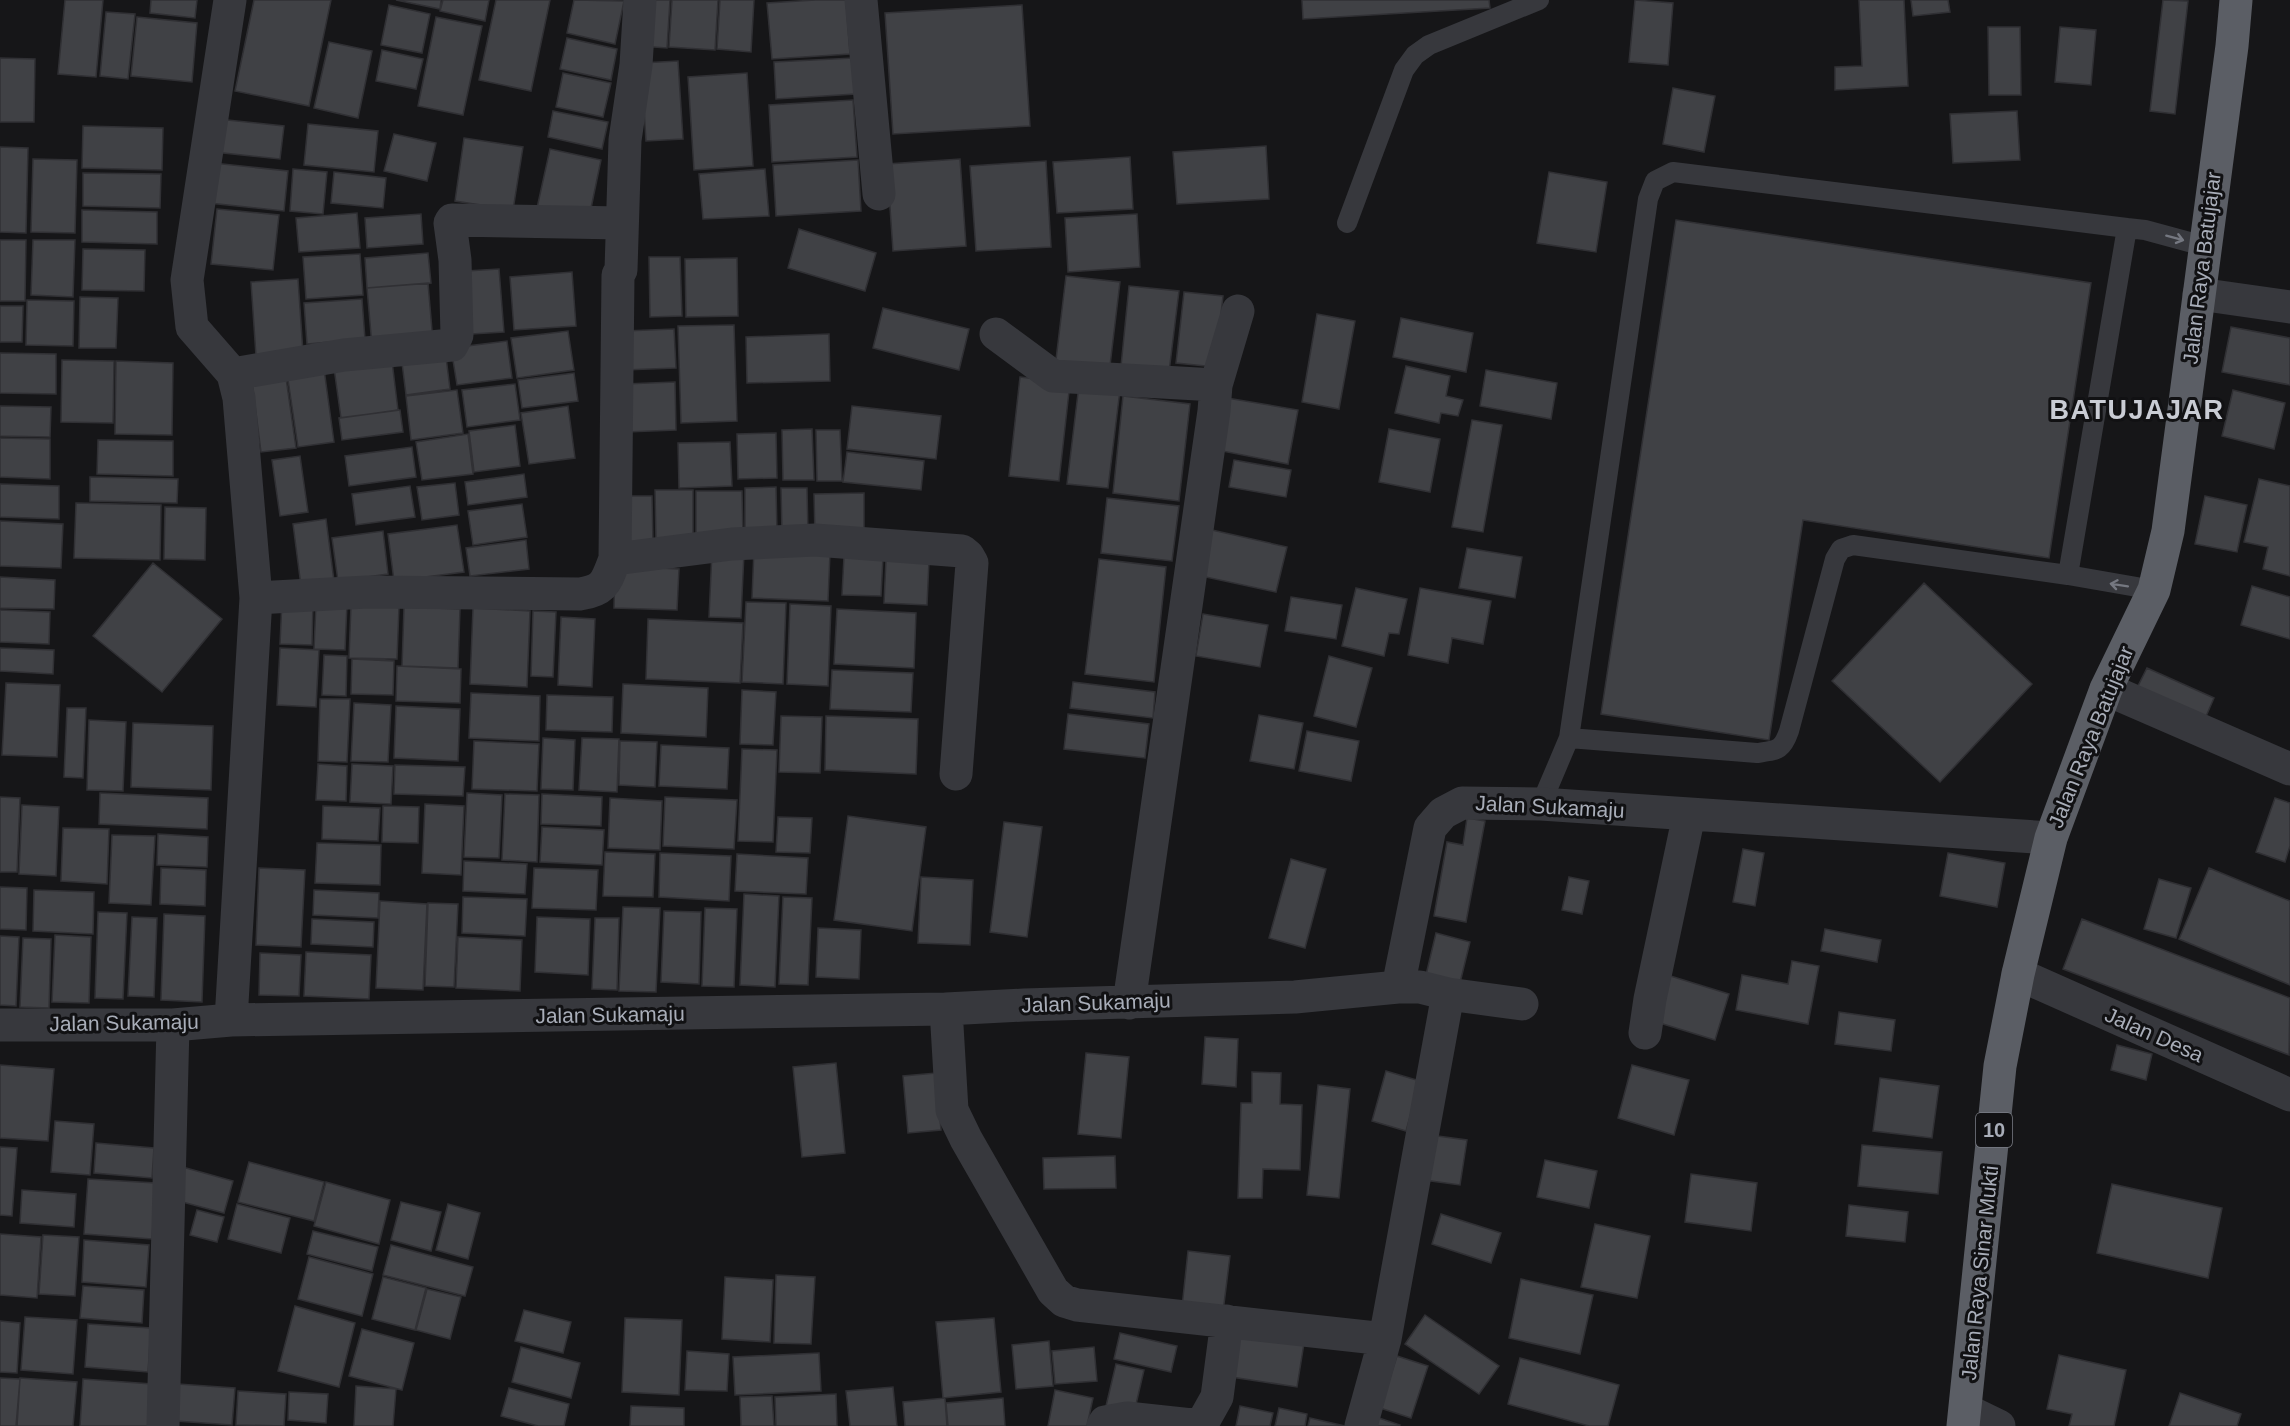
<svg xmlns="http://www.w3.org/2000/svg" width="2290" height="1426" font-family="Arial,sans-serif">
<style>
.building{fill:#404145;stroke:#303034;stroke-width:1.5}
.lines{fill:none;stroke-linecap:round;stroke-linejoin:round}
.service{stroke:#37383d;stroke-width:20}
.minor{stroke:#37383d;stroke-width:33}
.trunk{stroke:#5b5e65;stroke-width:33}
.oneway{stroke:#757881}
.labels{text-anchor:middle;stroke-width:6;stroke-linejoin:round;paint-order:stroke}
.shield{fill:#111113;stroke:#7b7e86;stroke-width:1.5}
.shield-label{font-size:20px;font-weight:bold;fill:#a8adb8}
.street-label{font-size:21px;fill:#a8adb8;stroke:#111113}
.district-label{font-size:27px;font-weight:bold;letter-spacing:1.5px;fill:#c9ccd4;stroke:#111113}
</style>
<rect width="100%" height="100%" fill="#161618"/>
<path class="building" d="M65 0H103L96 77 58 74Z
M151 0H197L195 18 150 13Z
M254 0H331L309 106 235 91Z
M396 0H441L440 9Z
M443 0H489L485 21 440 11Z
M496 0H550L531 91 479 80Z
M574 0 624 1 615 44 567 33Z
M643 0H670L667 48 640 46Z
M672 0H718L715 50 669 47Z
M720 0H754L751 52 717 49Z
M815 0H846L850 54 772 59 767 3Z
M1302 0H1489L1490 8 1303 19Z
M1635 0 1673 3 1668 65 1629 62Z
M1859 0H1904L1908 86 1835 90V67L1862 66Z
M1911 0H1948L1950 12 1913 16Z
M2163 0 2188 1 2175 114 2150 111Z
M389 5 430 14 422 53 381 45Z
M1022 5 1030 126 893 134 885 13Z
M106 12 135 14 128 79 100 76Z
M137 17 197 23 192 82 131 76Z
M436 17 482 26 463 115 418 106Z
M1988 27H2020L2021 95H1989Z
M2060 27 2096 30 2091 85 2055 82Z
M567 38 617 49 611 80 560 69Z
M329 42 372 51 358 118 314 108Z
M382 50 423 59 416 89 376 81Z
M0 58 35 59 34 122H0Z
M853 58 856 94 776 99 774 62Z
M678 61 683 139 646 141 641 63Z
M563 73 611 83 603 117 556 107Z
M747 73 753 166 694 170 688 77Z
M1673 88 1715 96 1704 152 1663 144Z
M853 100 857 157 772 162 769 105Z
M553 111 608 122 602 149 548 137Z
M2017 111 2020 160 1953 163 1950 114Z
M218 119 284 126 280 159 214 152Z
M308 124 378 131 374 172 304 165Z
M83 126 163 128 162 170 82 168Z
M394 134 436 143 427 181 384 171Z
M464 138 523 147 513 210 455 201Z
M1266 146 1269 199 1177 204 1173 152Z
M0 147 28 148 26 233 0 232Z
M550 149 601 160 589 218 537 208Z
M1130 157 1133 209 1057 213 1053 162Z
M33 159 77 160 75 233 31 232Z
M960 159 966 246 893 251 887 164Z
M858 160 861 211 776 216 773 165Z
M1046 161 1051 247 976 251 970 166Z
M213 163 288 171 284 211 209 203Z
M293 169 327 172 323 214 290 211Z
M765 169 769 216 703 219 699 174Z
M334 172 386 178 383 208 331 203Z
M1549 172 1607 182 1596 252 1537 243Z
M83 173 161 174 160 208 83 206Z
M217 209 279 215 273 270 211 264Z
M82 210 157 212V244L82 242Z
M357 213 360 248 299 252 296 218Z
M421 214 423 244 367 248 365 218Z
M1137 214 1140 267 1068 272 1065 218Z
M1676 220 2091 283 2049 558 1803 520 1769 740 1601 714Z
M799 229 876 253 865 291 788 268Z
M0 240H26L25 301H0Z
M33 240H75L73 297 31 295Z
M83 249 145 250 144 291 82 290Z
M428 253 431 283 367 288 365 258Z
M360 254 363 295 306 299 303 257Z
M649 257H680L682 316 650 317Z
M737 258 738 316 686 317 685 259Z
M499 269 504 332 472 334 466 271Z
M572 272 576 326 514 330 510 277Z
M1066 276 1120 282 1109 374 1055 368Z
M298 279 303 353 256 356 251 282Z
M428 283 433 342 372 346 367 288Z
M1129 286 1179 291 1169 372 1121 366Z
M1184 292 1223 296 1215 367 1176 363Z
M80 297 118 298 116 348H79Z
M362 299 365 339 307 344 304 303Z
M27 300 74 301 73 346 26 345Z
M0 306H23L22 342H0Z
M883 308 969 329 959 370 873 348Z
M1317 314 1355 321 1339 409 1302 402Z
M1401 318 1473 333 1466 372 1393 357Z
M734 325 737 421 681 423 678 326Z
M2231 327 2290 338V385L2222 372Z
M674 329 676 368 624 370V331Z
M568 331 574 370 517 378 511 338Z
M829 334 830 381 747 383 746 337Z
M507 341 512 378 457 385 451 348Z
M445 349 450 389 406 395 401 355Z
M0 353 56 354V394L0 393Z
M391 353 398 410 341 418 333 361Z
M62 360 114 361 113 423 61 422Z
M116 361 173 363 172 435 115 434Z
M1406 366 1450 376 1446 396 1463 400 1458 416 1441 413 1439 423 1395 413Z
M324 369 334 442 298 447 287 373Z
M1486 370 1557 383 1551 419 1480 406Z
M574 373 578 401 522 408 518 380Z
M1020 377 1070 383 1059 481 1009 476Z
M286 378 296 448 261 452 252 382Z
M675 382 676 430 626 432 624 384Z
M515 384 520 420 467 427 462 390Z
M1079 385 1120 390 1108 488 1067 484Z
M457 390 463 433 411 440 406 396Z
M2233 390 2285 403 2274 449 2222 436Z
M1123 396 1190 404 1179 501 1113 493Z
M1227 398 1298 410 1288 464 1217 450Z
M0 406 51 407 50 437 0 436Z
M568 406 575 458 529 464 521 413Z
M852 406 941 416 936 459 847 449Z
M400 410 403 432 342 440 339 418Z
M1472 420 1502 425 1483 532 1452 527Z
M515 425 520 466 474 472 469 431Z
M812 429 814 480H783L782 430Z
M1389 429 1440 439 1430 492 1379 482Z
M816 430H840L842 481H817Z
M776 433 777 478 738 479 737 434Z
M468 434 473 474 422 480 416 442Z
M0 438 50 439V479L0 477Z
M98 440 173 441V476L97 474Z
M730 442 732 486 679 488 678 443Z
M412 447 416 477 349 486 345 456Z
M847 452 924 461 921 490 843 482Z
M300 456 308 512 280 516 272 460Z
M1234 460 1291 470 1286 497 1229 487Z
M524 474 527 497 468 505 465 482Z
M90 477 178 479 177 503 90 501Z
M2259 479 2290 486V576L2263 569 2268 547 2244 542Z
M455 483 459 515 422 520 417 487Z
M0 484 59 486V519L0 517Z
M410 486 415 517 356 525 352 494Z
M776 487 777 534H745V488Z
M781 488H807L808 535H782Z
M655 490H693V541H656Z
M696 491H742L743 538H696Z
M864 493V536L815 537 814 494Z
M619 496H652L653 543H619Z
M2205 496 2247 505 2237 552 2195 544Z
M1107 498 1179 506 1172 561 1101 553Z
M76 503 161 505 160 560 74 558Z
M522 504 527 537 473 545 468 511Z
M165 507 206 508 205 560 164 559Z
M326 519 334 581 301 586 293 524Z
M0 521 63 524 61 568 0 566Z
M457 525 464 572 394 581 388 534Z
M1212 530 1287 547 1276 592 1201 576Z
M383 531 388 574 338 581 332 538Z
M526 540 529 569 470 576 466 548Z
M1467 548 1522 557 1515 598 1459 588Z
M754 549 830 553 828 601 752 598Z
M712 551 744 553 741 618 709 617Z
M844 556 883 557 881 596 842 595Z
M886 559 929 561 927 605 884 603Z
M1099 559 1166 567 1154 682 1085 674Z
M153 563 222 619 162 692 93 636Z
M615 566 679 569 677 610 614 608Z
M0 577 55 580 54 609 0 608Z
M1924 583 2032 684 1940 782 1832 681Z
M2252 586 2290 597V639L2241 625Z
M1356 588 1407 599 1399 634 1389 633 1384 656 1342 646Z
M1420 588 1491 601 1483 644 1452 638 1448 663 1408 655Z
M1291 597 1342 605 1336 639 1285 631Z
M282 600 313 601 312 645 280 644Z
M746 602 786 603 783 684 742 682Z
M316 603 347 604 345 650 314 649Z
M790 604 831 606 828 686 787 684Z
M351 605 399 607 397 659 349 658Z
M404 607 460 609 458 668 402 666Z
M473 608 530 611 527 687 470 684Z
M837 609 916 613 914 668 834 664Z
M0 610 50 612 49 644 0 642Z
M533 611 556 612 553 677 531 676Z
M1203 614 1268 625 1260 667 1196 656Z
M561 617 595 619 592 687 558 685Z
M648 619 743 623 740 683 646 679Z
M0 648 54 650 53 674 0 671Z
M280 648 319 650 316 707 277 705Z
M324 655 347 656 346 696 322 695Z
M1329 656 1372 668 1356 727 1314 716Z
M352 659 394 661 393 695 351 694Z
M397 666 461 669 460 703 396 701Z
M2147 668 2214 698 2204 721 2136 690Z
M832 670 913 673 911 712 830 709Z
M1073 682 1155 692 1153 718 1070 708Z
M6 683 60 685 57 757 2 755Z
M623 684 708 688 706 737 621 733Z
M742 690 776 692 773 745 740 744Z
M471 693 540 696 539 741 469 738Z
M547 695 613 697 612 732 546 730Z
M320 699H350L347 762 318 761Z
M354 703 391 705 388 762 351 761Z
M396 706 460 709 458 761 394 758Z
M67 708H86L83 778 64 777Z
M1068 714 1149 724 1145 758 1064 749Z
M1259 715 1303 723 1294 769 1250 761Z
M781 716 822 717 820 773 779 772Z
M826 716 918 719 916 774 825 770Z
M89 720 126 722 123 791 87 790Z
M133 723 213 726 211 790 131 787Z
M1307 731 1359 741 1351 781 1299 771Z
M543 738 575 740 573 790 541 789Z
M582 738 619 739 617 792 579 790Z
M474 741 539 744 537 791 472 789Z
M620 741 657 742 655 787 619 785Z
M661 745 729 748 727 789 659 786Z
M742 749 777 750 773 842 738 841Z
M318 764 347 766 346 801 316 800Z
M352 764 393 766 391 804 350 802Z
M395 765 465 767 463 796 394 794Z
M100 793 208 798 207 829 99 824Z
M467 793 502 795 499 858 464 857Z
M505 794 539 795 537 862 502 860Z
M542 794 602 797 601 826 541 824Z
M0 797 20 798 17 872H0Z
M665 797 737 800 734 849 663 846Z
M610 798 662 801 660 850 608 848Z
M2275 798 2290 803V846L2285 862 2256 852Z
M425 804 464 806 461 875 422 873Z
M22 805 59 807 56 876 19 874Z
M323 806 380 808 378 841 322 839Z
M383 806 419 807 418 843 382 842Z
M848 816 926 827 912 931 834 920Z
M778 817 812 818 810 853 776 852Z
M1467 818 1485 821 1466 922 1434 916 1447 842 1463 845Z
M1004 822 1042 827 1027 937 990 932Z
M542 827 604 830 602 865 540 862Z
M63 828 109 829 107 884 61 881Z
M158 834 208 837 207 867 157 865Z
M112 835 155 836 151 905 109 903Z
M317 843 381 845 380 885 315 883Z
M1743 849 1764 853 1755 906 1733 902Z
M605 852 655 854 653 897 603 896Z
M660 853 731 856 729 901 659 897Z
M1948 853 2005 863 1997 907 1940 896Z
M737 854 808 858 806 894 735 891Z
M1291 859 1326 869 1305 948 1269 938Z
M464 861 527 864 525 894 463 891Z
M161 868 206 870 205 906 160 904Z
M259 868 305 870 301 947 256 945Z
M534 868 598 870 596 910 532 908Z
M2209 868 2290 901V985L2179 939Z
M921 877 973 880 970 945 918 943Z
M1569 877 1589 881 1582 914 1562 910Z
M2159 879 2191 888 2176 938 2144 929Z
M0 887 27 888 26 930 0 929Z
M34 890 94 892 93 934 33 931Z
M314 890 379 893 378 918 313 915Z
M744 894 779 896 775 987 740 985Z
M463 897 527 899 525 936 462 933Z
M783 897 812 898 808 985 779 984Z
M380 901 427 904 423 990 376 988Z
M428 903 458 904 454 987 425 986Z
M623 907 660 908 656 992 619 991Z
M705 908 737 909 734 987 702 986Z
M664 911 701 912 699 984 661 982Z
M98 912 127 913 123 999 95 998Z
M164 914 205 916 202 1002 161 1000Z
M132 917 157 918 154 997 128 996Z
M537 917 590 919 588 975 535 972Z
M595 918H619L617 990 592 989Z
M312 919 374 922 373 947 311 944Z
M2082 919 2290 998 2289 1055 2063 969Z
M818 928 861 930 859 979 816 977Z
M1825 929 1881 940 1877 962 1821 951Z
M1436 933 1470 942 1459 987 1425 979Z
M55 935 91 937 89 1003 52 1002Z
M0 936 19 937 16 1006 0 1005Z
M458 937 522 940 520 991 456 988Z
M23 938 51 939 49 1008 20 1007Z
M306 952 371 955 369 999 304 996Z
M260 953 301 955 299 996 259 995Z
M1792 961 1819 966 1808 1024 1736 1010 1742 975 1788 984Z
M1664 974 1729 994 1715 1040 1650 1020Z
M1839 1012 1895 1020 1891 1051 1835 1044Z
M1205 1037 1238 1039 1236 1087 1202 1084Z
M2117 1045 2152 1054 2146 1080 2111 1070Z
M1086 1053 1129 1057 1121 1138 1078 1134Z
M836 1063 845 1153 802 1157 793 1067Z
M0 1065 54 1069 48 1141 0 1138Z
M1632 1065 1689 1080 1674 1135 1618 1118Z
M1386 1071 1420 1081 1406 1131 1372 1121Z
M1252 1072 1281 1073 1280 1104 1302 1105 1300 1170 1263 1169 1262 1198H1238L1241 1103H1252Z
M936 1073 941 1130 908 1133 903 1076Z
M1880 1078 1939 1086 1932 1138 1873 1131Z
M1318 1085 1350 1089 1339 1198 1307 1195Z
M55 1121 94 1124 90 1175 51 1172Z
M1430 1135 1467 1140 1460 1185 1424 1180Z
M96 1143 154 1148 152 1178 94 1173Z
M1862 1145 1942 1152 1938 1194 1858 1186Z
M0 1147 17 1148 12 1216 0 1215Z
M1115 1156 1116 1188 1044 1189 1043 1158Z
M1545 1160 1597 1171 1589 1208 1537 1197Z
M249 1162 324 1182 314 1221 238 1202Z
M179 1166 233 1181 224 1213 171 1199Z
M1691 1174 1757 1183 1751 1231 1685 1222Z
M88 1179 156 1183 152 1239 84 1234Z
M326 1182 390 1200 379 1244 314 1226Z
M2112 1184 2222 1208 2208 1278 2097 1253Z
M22 1190 76 1194 74 1227 20 1223Z
M401 1202 441 1212 431 1251 391 1240Z
M237 1204 290 1218 281 1253 228 1239Z
M448 1204 480 1213 468 1259 436 1250Z
M1849 1205 1908 1212 1905 1242 1846 1236Z
M197 1210 224 1217 217 1242 190 1235Z
M1441 1214 1501 1233 1491 1263 1432 1244Z
M1595 1224 1650 1236 1637 1298 1581 1287Z
M313 1231 378 1247 372 1271 307 1254Z
M0 1234 41 1237 37 1298 0 1295Z
M43 1235 79 1237 75 1296 39 1294Z
M84 1240 149 1245 146 1287 82 1282Z
M391 1245 473 1267 465 1296 383 1275Z
M1188 1251 1230 1256 1223 1312 1182 1307Z
M309 1257 373 1274 362 1316 298 1299Z
M776 1275 815 1277 811 1344 774 1343Z
M383 1277 426 1288 415 1330 372 1319Z
M725 1277 773 1280 770 1342 722 1339Z
M1521 1279 1593 1295 1580 1354 1509 1338Z
M83 1286 144 1290 142 1323 80 1318Z
M427 1289 461 1297 450 1339 416 1330Z
M295 1306 355 1323 339 1387 278 1371Z
M524 1310 571 1322 563 1353 515 1341Z
M1425 1315 1499 1366 1479 1394 1405 1344Z
M25 1317 77 1320 73 1374 21 1370Z
M625 1318 682 1320 679 1395 622 1392Z
M994 1318 1001 1392 943 1398 936 1322Z
M0 1321 20 1323 17 1373 0 1372Z
M88 1324 151 1328 148 1372 85 1367Z
M1232 1326 1305 1337 1297 1387 1225 1376Z
M362 1329 414 1343 402 1390 349 1376Z
M1120 1333 1177 1346 1171 1372 1114 1359Z
M1049 1341 1053 1386 1016 1389 1012 1345Z
M521 1347 580 1363 571 1398 512 1382Z
M1094 1347 1097 1381 1055 1384 1052 1351Z
M687 1351 729 1354 727 1391 685 1390Z
M819 1353 821 1391 735 1395 733 1357Z
M2059 1355 2126 1370 2114 1426H2069L2072 1414 2047 1409Z
M1397 1356 1428 1366 1411 1418 1380 1408Z
M1520 1358 1619 1385 1608 1426H1589L1508 1404Z
M1116 1364 1144 1370 1134 1413 1106 1406Z
M0 1378 20 1379 16 1426H0Z
M20 1378 77 1382 73 1426H17Z
M83 1379 152 1384 149 1426H80Z
M178 1384 235 1388 232 1425 176 1421Z
M356 1386 396 1389 393 1426H354Z
M893 1387 897 1426H850L846 1391Z
M509 1388 569 1404 564 1426H538L501 1416Z
M1055 1390 1093 1398 1087 1426H1048Z
M238 1391 286 1394 284 1426 236 1425Z
M289 1392 328 1394 326 1423 288 1420Z
M2180 1393 2241 1414 2237 1426H2169Z
M836 1394 837 1426H776L775 1397Z
M772 1396 774 1426H741L740 1397Z
M945 1398 947 1426H905L903 1402Z
M1003 1398 1005 1426H948L946 1403Z
M631 1406 684 1408V1426H630Z
M1240 1406 1273 1413 1270 1426H1236Z
M1279 1408 1307 1414 1305 1426H1275Z
M1370 1415 1400 1425 1399 1426H1366Z
M1310 1418 1345 1426H1308Z"/>
<g class="lines">
<path class="service" d="M1347 223 1404 70 1415 55 1429 45 1539 0
M2127 228 2145 230 2204 246
M2068 575 2154 590
M1541 804 1569 738 1648 199 1655 181 1673 172 2127 228 2068 575 1853 545 1841 549 1835 559 1789 731C1782 751 1777 750 1757 753L1569 738"/>
<path class="minor" d="M230 0 187 280 192 327 233 374 239 398 256 598 231 1020
M861 0 879 194
M2199 294 2290 307
M996 334 1053 376 1216 385 1214 411 1129 1003
M233 374 344 355 452 345 457 335 455 260 450 223 452 220 622 223
M1216 385 1238 311
M615 559 618 275 621 270 625 140 636 65 640 0
M256 598 367 592 580 594C606 590 606 581 615 559L732 544 815 540 962 551 968 556 972 563 956 774
M2106 689 2290 769
M2018 974 2290 1095
M1398 987H1420L1448 994 1522 1004
M946 1009 952 1110 966 1139 1053 1291 1064 1301 1077 1305 1385 1339
M0 1025H173L231 1020 946 1009 1024 1005 1295 997 1398 987 1430 828 1443 813 1462 803 1541 804 2051 838
M1645 1033 1650 999 1689 815
M1966 1410 1999 1426
M163 1426 173 1025
M1103 1426 1105 1422 1127 1418 1192 1425 1203 1422 1217 1397 1227 1321
M1361 1426 1385 1339 1448 994"/>
<path class="trunk" d="M1963 1426 2000 1066 2018 974 2051 838 2106 689 2154 590 2168 531 2232 46 2236 0"/>
</g>
<defs><path id="oneway-shaft" d="M-6 0H5M1.5-3L5.5 0L1.5 3" fill="none" stroke-width="1.6" stroke-linecap="round" stroke-linejoin="round" transform="scale(1.5)"/></defs>
<g class="oneway">
<use href="#oneway-shaft" transform="translate(2175 238) rotate(15)"/>
<use href="#oneway-shaft" transform="translate(2119 585) rotate(-171)"/>
</g>
<g class="labels">
<rect class="shield" x="1976" y="1113" width="36" height="34" rx="4.5"/>
<g class="shield-label">
<text x="1994" y="1137">10</text>
</g>
<g class="street-label">
<text transform="translate(2202 268) rotate(-83)" y="7">Jalan Raya Batujajar</text>
<text transform="translate(2091 737) rotate(-68)" y="7">Jalan Raya Batujajar</text>
<text transform="translate(1550 807) rotate(3)" y="7">Jalan Sukamaju</text>
<text transform="translate(1096 1003) rotate(-2)" y="7">Jalan Sukamaju</text>
<text transform="translate(610 1015) rotate(-1)" y="7">Jalan Sukamaju</text>
<text transform="translate(124 1023) rotate(-1)" y="7">Jalan Sukamaju</text>
<text transform="translate(2154 1035) rotate(24)" y="7">Jalan Desa</text>
<text transform="translate(1980 1273) rotate(-84)" y="7">Jalan Raya Sinar Mukti</text>
</g>
<g class="district-label">
<text x="2137" y="419">BATUJAJAR</text>
</g>
</g>
</svg>
